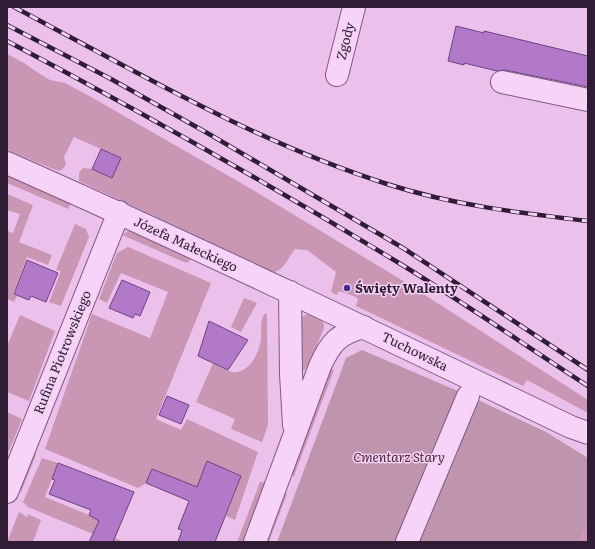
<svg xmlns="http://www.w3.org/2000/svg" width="595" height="549" font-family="Literata,serif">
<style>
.green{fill:#c996b4}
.cemetery{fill:#be95ad}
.building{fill:#b179c8;stroke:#6e4182}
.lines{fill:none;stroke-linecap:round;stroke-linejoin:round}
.minor-casing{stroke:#7d5a84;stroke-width:24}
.minor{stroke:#f7d4f7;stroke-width:22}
.rail-casing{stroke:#301d35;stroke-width:4.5}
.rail{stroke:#f3d1f3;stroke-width:3;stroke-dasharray:9;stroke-linecap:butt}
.poi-dot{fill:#492c91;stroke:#f3d1f3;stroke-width:1.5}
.labels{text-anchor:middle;stroke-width:3;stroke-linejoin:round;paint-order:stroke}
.street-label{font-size:13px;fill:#301d35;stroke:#f3d1f3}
.poi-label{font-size:13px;font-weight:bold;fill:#301d35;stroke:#f3d1f3;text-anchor:start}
.park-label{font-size:13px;font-style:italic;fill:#502538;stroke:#f3d1f3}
</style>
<rect width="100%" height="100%" fill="#ebc1ec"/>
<path class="green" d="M7 54 24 63 37 72 50 80 65 83 93 98 258 193 400 279 588 400V413L527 380 523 386 356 306 358 299 354 296 339 291 337 295 331 292 336 272 307 250 295 249C288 257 285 270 274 272L79 181V173L83 168 92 169 112 178 121 158 74 137 64 157 66 164 62 170 58 171 7 150Z
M7 175 71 203 68 209 7 183Z
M7 194 33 205 19 242 52 255 48 265 27 257 13 294 17 296 14 302 7 299V249L8 246 7 245V231L13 233 20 214 7 210Z
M75 224 86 229 89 237 61 306 49 302 61 271 56 270Z
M128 231H133L191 257 189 262 186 263 122 235Z
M128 247 211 283 156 419 181 430 187 419 258 452 235 520 226 516 241 476 207 462 192 502 179 480 152 469 146 483 138 488 45 449 92 314 150 338 168 292 121 273 107 303 99 299 117 253Z
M244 298 257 303 241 332 231 327Z
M265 313 267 315 268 425 262 442 231 429 235 419 196 402 213 363C219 366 227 371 233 372 249 374 259 353 261 340 262 330 259 321 265 313Z
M310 314C316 317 325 319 324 328L308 367 304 370 301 369V318L305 315Z
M20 315 55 331 29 401 7 392V346Z
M330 369 334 370 294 476 290 474Z
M7 412 22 419 9 451H7Z
M30 453 36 455 21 492 15 490Z
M42 458 58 463 45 497 106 522 105 525 118 530 115 538 124 542H112L94 532 93 534 28 507 23 502Z
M260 482H263L265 484 243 542H237Z
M283 491 287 494 271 536 269 542H264Z
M19 512 27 517 28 514 41 520 33 542H7Z
M588 524V542H579Z"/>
<path class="cemetery" d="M362 350 472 397 546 432 588 458V524L579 542H277L346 358Z"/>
<path class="building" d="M456 26 484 33V31L588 56V87L505 70 497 71 464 63V65L448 61Z
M101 149 121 158 112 178 92 169Z
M27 260 58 273 46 302 31 296 29 300 14 294Z
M122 280 150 292 140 316 135 314 133 318 109 308Z
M209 321 248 340 228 370 198 356Z
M167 396 189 405 181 424 159 415Z
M207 461 241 476 215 542H178L182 530 178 529 189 501 146 483 152 469 197 487Z
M58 463 134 492 113 542H89L99 521 89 515 91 510 49 494 55 480 52 479Z"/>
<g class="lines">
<g class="minor-casing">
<path id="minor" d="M337 75 354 7
M502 82 588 100
M7 163C197 247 384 337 571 427L588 433
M290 292 291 374 294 425
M7 492 119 212
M255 542 320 366C331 342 338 334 364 327
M407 542 468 396"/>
</g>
<use href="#minor" class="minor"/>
<g class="rail-casing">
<path id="rail" d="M14 7C135 71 255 142 387 184 452 205 520 213 588 221
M7 25 111 79 209 134 403 248 588 370
M7 41C138 110 267 183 394 260 460 300 523 344 588 386"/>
</g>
<use href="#rail" class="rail"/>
</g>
<circle class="poi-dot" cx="347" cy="288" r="4"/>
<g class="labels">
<g class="street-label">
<text transform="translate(345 41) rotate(-76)" y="5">Zgody</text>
<text transform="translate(186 244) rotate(25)" y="5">Józefa Małeckiego</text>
<text transform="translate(415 351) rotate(26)" y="5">Tuchowska</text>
<text transform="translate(62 352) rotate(-68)" y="5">Rufina Piotrowskiego</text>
</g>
<g class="poi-label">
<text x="355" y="293">Święty Walenty</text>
</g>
<g class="park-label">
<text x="399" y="462">Cmentarz Stary</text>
</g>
</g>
<rect width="595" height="549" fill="none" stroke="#301d35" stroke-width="16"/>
</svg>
